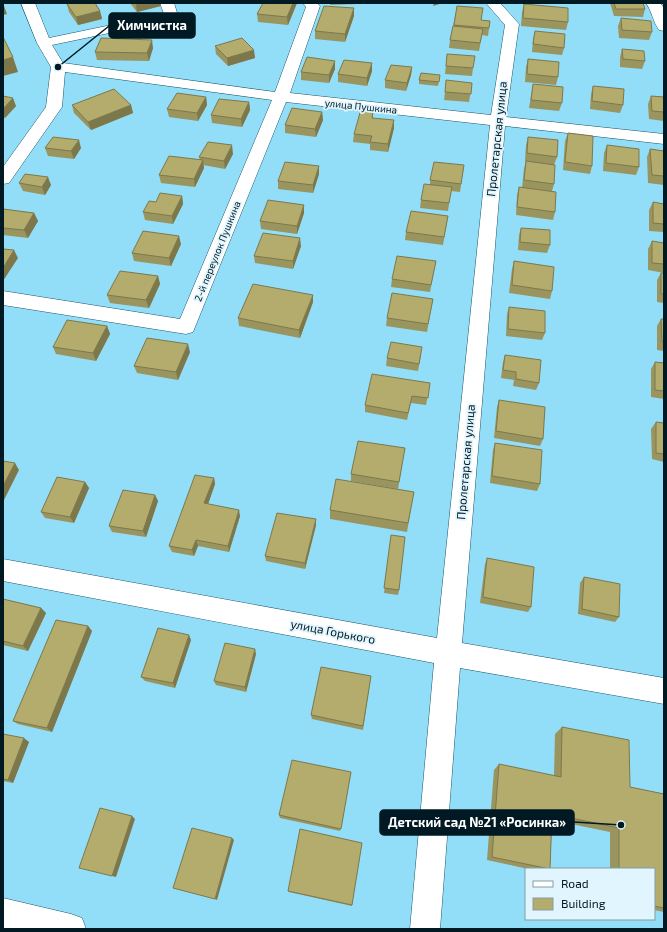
<svg xmlns="http://www.w3.org/2000/svg" width="667" height="932" font-family="'Exo 2',sans-serif">
<style>
.lines{fill:none;stroke-linecap:round;stroke-linejoin:round}
.minor-casing{stroke:#1c5769;stroke-width:1}
.minor{fill:#fff;fill-rule:evenodd}
.wall{fill:#9a945e}
.shaded-wall{fill:#7d784c}
.building{fill:#b3ac6d;stroke:#7d784c}
.labels{text-anchor:middle;stroke-width:3.5;stroke-linejoin:round;paint-order:stroke}
.far-street-label{font-size:10px;fill:#001923;stroke:#e0f5fd}
.street-label{font-size:12px;fill:#001923;stroke:#e0f5fd}
.leader{fill:none;stroke:#001923;stroke-width:1.5}
.callout-dot{fill:#001923;stroke:#e0f5fd;stroke-width:1.5}
.callout{fill:#001923;stroke:#001923;stroke-width:1.5}
.callout-label{font-size:13px;text-anchor:middle;font-weight:bold;fill:#fff}
</style>
<rect width="100%" height="100%" fill="#92ddf8"/>
<g class="lines">
<g class="minor-casing">
<path id="minor" d="M21 3H35L49 38 164 14 160 3H174L178 16 176 19 52 45 63 63 275 92 306 7 303 3H317L320 6 290 93 491 115 505 25 486 3H500L519 24 506 117 664 134V144L505 126 462 643 664 678V704L460 668 440 929H410L434 663 3 581V559L437 638 490 125 286 102 193 332 186 334 3 305V291L180 319 272 100 65 72 62 107 9 183 3 184V167L46 107 51 67 37 43Z
M646 3H660L664 8V31L659 30C653 22 652 11 646 3Z
M3 898 71 914 82 918 86 929 3 928Z"/>
</g>
<use href="#minor" class="minor"/>
</g>
<path class="wall" d="M130 3H160L161 6 137 12Z
M297 3 288 25 258 22 257 14Z
M330 3H358V4L330 5Z
M610 3H643L645 9 643 17 614 16Z
M67 4 100 11 102 19 78 25 69 12Z
M524 4 568 22 566 30 521 26 522 12Z
M457 6 481 20 490 21 488 36 482 35 479 51 449 48 450 40 453 26Z
M354 16 345 42 315 39V31Z
M621 18 652 32 649 40 619 38 618 26Z
M535 31 564 48 562 55 532 52 533 39Z
M215 46 255 58 228 66 216 54Z
M153 48 149 61 97 60 95 52Z
M622 49 645 61 642 69 620 67V57Z
M447 54 473 68 472 76 445 74Z
M528 59 558 77 556 85 525 82 526 67Z
M335 61V69L329 83 301 80V72Z
M412 67 411 75 406 91 385 88V80Z
M372 71 367 86 338 82V74Z
M440 75 438 86 419 84V80Z
M472 83 469 102 444 100 445 92Z
M533 84 562 103 559 111 529 108Z
M593 86 623 105 620 113 590 109 591 94Z
M3 96 16 106 5 118H3Z
M651 96 664 97V121L649 119 648 104Z
M206 97 207 105 198 121 169 117 167 109Z
M249 102 250 110 242 127 212 123 211 115Z
M72 105H131L133 113 91 130 74 113Z
M373 111V118L394 128 388 152 370 150V144L353 142 354 134Z
M322 112 323 120 316 137 285 133V125Z
M568 133 592 166 590 174 563 170 565 141Z
M528 137 557 157 554 165V184L552 191 555 212 553 220 516 215 517 195 519 187 522 188 524 169 526 161 549 164 525 161 526 145Z
M607 145 639 167 636 175 603 171 604 153Z
M45 148H81L74 159 48 156Z
M650 149 664 151V185L648 183 647 157Z
M233 154 225 169 203 165 204 168 195 187 161 183 159 175 200 160 199 157Z
M464 165 460 192 451 191 448 211 420 208 421 200 430 185V180Z
M319 174 313 193 278 189V181Z
M19 183 51 185 45 195 23 191Z
M182 196 183 204 173 224 145 220 143 212 156 202Z
M653 202 664 204V232L649 231V210Z
M304 205V213L297 234 261 229 260 221Z
M3 209 34 213 38 221 28 238 3 235Z
M448 216 443 245 405 240 406 232Z
M521 228 550 245 547 253 518 250 519 235Z
M652 241 664 243V273L648 270V249Z
M181 244 171 266 134 261 132 253Z
M301 246 293 269 255 263 254 256Z
M436 261 430 292 391 287 392 279Z
M514 261 552 291 550 299 509 293 512 269Z
M661 273H664V303L657 302V280Z
M158 276 160 284 149 308 110 303 107 295Z
M433 299 427 332 386 326 387 318Z
M313 302 300 338 239 326 238 318Z
M509 307 545 333 542 340 506 336 507 314Z
M661 319H664V351L657 350V326Z
M107 326 110 334 96 361 56 354 53 347Z
M190 352 178 380 137 373 134 366Z
M421 355 418 371 386 366 387 358Z
M505 355 539 383 536 390 513 386 514 380 501 378 503 362Z
M655 362 664 363V399L651 397V369Z
M430 383 426 405 411 403 407 420 365 412V405Z
M499 400 543 439 540 446 494 438 497 407Z
M656 422 664 423V462L652 459 651 429Z
M495 443 540 484 537 491 490 483 493 450Z
M405 448 398 489 351 481V474Z
M214 478 215 484 208 504 240 516 229 552 198 546 194 556 172 552 169 546Z
M85 482 89 488 74 523 45 518 41 512Z
M414 492 407 532 330 519V510Z
M155 495 158 501 146 537 112 532 109 526Z
M316 519V525L305 569 266 561 265 556Z
M391 535 399 590 398 595 384 593Z
M487 558 531 607 528 612 480 603 485 564Z
M584 577 619 617 615 622 578 614 580 583Z
M3 599 41 608 46 613 28 651 3 645Z
M88 626 92 631 52 732 18 724 13 721Z
M191 640 175 688 145 681 141 677Z
M256 654 246 692 216 685 214 681Z
M371 676 363 730 312 719 311 715Z
M562 727 630 787 664 794V912L654 910V869H610V832L552 820 550 869H528L487 860 494 770 499 764 554 776 555 734Z
M3 734 29 742 13 783 3 781Z
M351 772 340 831 280 818 279 815Z
M288 891 352 905V906L289 892Z"/>
<path class="shaded-wall" d="M141 3H160L161 6 137 12 136 4Z
M293 3H297L288 25 287 17Z
M434 3H443L433 6Z
M3 6H4L7 14 3 15Z
M354 8V16L345 42V34Z
M100 11 102 19 78 25 76 17Z
M152 40 153 48 149 61 147 53Z
M254 50 255 58 228 66 227 58Z
M13 57 18 72 3 76V60Z
M335 61V69L329 83V75Z
M372 63V71L367 86V78Z
M412 67 411 75 406 91 407 83Z
M206 97 207 105 198 121 197 113Z
M13 98 16 106 5 118 3 112V109Z
M249 102 250 110 242 127 241 119Z
M131 105 133 113 91 130 88 122Z
M322 112 323 120 316 137 315 129Z
M394 120V128L388 152V144Z
M79 140 81 148 74 159 71 151Z
M232 145 233 154 225 169 224 161Z
M203 160 204 168 195 187 194 179Z
M319 166V174L313 193V185Z
M48 177 51 185 45 195 42 187Z
M182 196 183 204 173 224 172 216Z
M304 205V213L297 234V226Z
M34 213 38 221 28 238 24 230Z
M179 236 181 244 171 266 169 258Z
M300 238 301 246 293 269V261Z
M14 250 18 258 3 281V268Z
M158 276 160 284 149 308 146 300Z
M313 295V302L300 338 299 330Z
M107 326 110 334 96 361 93 353Z
M188 344 190 352 178 380 176 372Z
M15 463 19 470 3 502V486Z
M214 478 215 484 206 510 204 503Z
M85 482 89 488 74 523 70 517Z
M155 495 158 501 146 537 143 531Z
M239 510 240 516 229 552 228 546Z
M316 519V525L305 569V563Z
M196 540 198 546 194 556 192 550Z
M41 608 46 613 28 651 23 646Z
M88 626 92 631 52 732 47 728Z
M189 635 191 640 175 688 173 683Z
M255 649 256 654 246 692 245 687Z
M24 738 29 742 13 783 8 780Z
M132 816 135 819 116 877 112 876Z
M232 838 234 840 217 900 215 899Z"/>
<path class="building" d="M71 3H95L100 11 76 17 67 4Z
M263 3H293L287 17 257 14Z
M614 3H643L645 9H616Z
M524 4 568 8V22L523 18Z
M324 6 354 8 345 34 315 31Z
M457 6 483 8 481 20 490 21 489 28 454 25Z
M621 18 651 21 652 32 622 30Z
M453 26 483 29 480 43 450 40Z
M535 31 565 34 564 48 533 44Z
M3 37 13 57 3 60Z
M101 38 152 40 147 53 95 52Z
M242 38 254 50 227 58 215 46Z
M622 49 644 51 645 61 623 59Z
M447 54 475 56 473 68 446 66Z
M307 57 335 61 329 75 301 72Z
M528 59 559 62 558 77 527 74Z
M344 60 372 63 367 78 338 74Z
M391 65 412 67 407 83 385 80Z
M421 73 440 75 439 82 419 80Z
M446 80 472 83 471 94 445 92Z
M533 84 563 87 562 103 531 100Z
M593 86 624 89 623 105 592 101Z
M114 89 131 105 88 122 72 105Z
M177 93 206 97 197 113 167 109Z
M3 96 13 98 3 109Z
M651 96 664 97V112L652 111Z
M219 99 249 102 241 119 211 115Z
M292 108 322 112 315 129 285 125Z
M361 109 373 111 372 118 394 120 388 144 370 142 372 136 354 134Z
M568 133 593 136 592 166 565 162Z
M53 137 79 140 71 151 45 148Z
M528 137 558 140 557 157 527 153Z
M208 142 232 145 224 161 199 157Z
M607 145 639 149V167L606 163Z
M650 149 664 151V176L652 175Z
M169 156 203 160 194 179 159 175Z
M526 161 555 165 554 184 524 180Z
M285 162 319 166 313 185 278 181Z
M434 162 464 165 461 184 430 180Z
M25 174 48 177 42 187 19 183Z
M424 184 452 187 449 203 421 200Z
M519 187 556 192 555 212 517 207Z
M160 193 182 196 172 216 143 212 149 201 156 202Z
M268 200 304 205 297 226 260 221Z
M653 202 664 204V224L653 223Z
M3 209 34 213 24 230 3 228Z
M411 211 448 216 444 237 406 232Z
M521 228 550 230V245L520 242Z
M143 231 179 236 169 258 132 253Z
M263 233 300 238 293 261 254 256Z
M652 241 664 243V264L652 263Z
M3 249 14 250 3 268Z
M397 256 436 261 431 285 392 279Z
M514 261 554 267 552 291 512 285Z
M120 271 158 276 146 300 107 295Z
M661 273H664V294H661Z
M253 284 313 295 299 330 238 318Z
M392 293 433 299 428 324 387 318Z
M509 307 545 311V333L508 329Z
M661 319H664V343L662 342Z
M67 320 107 326 93 353 53 347Z
M147 338 188 344 176 372 134 366Z
M391 342 422 347 419 364 387 358Z
M505 355 541 360 539 383 516 379V372L503 370Z
M655 362 664 363V391L655 390Z
M372 374 430 383 428 398 412 396 408 413 365 405Z
M499 400 545 407 543 439 496 431Z
M656 422 664 423V454L656 453Z
M358 441 405 448 399 482 351 474Z
M495 443 542 450 540 484 492 476Z
M3 461 15 463 3 486Z
M195 475 214 478 204 503 239 510 228 546 196 540 192 550 169 546Z
M57 477 85 482 70 517 41 512Z
M336 479 414 492 408 523 330 510Z
M123 490 155 495 143 531 109 526Z
M277 513 316 519 305 563 265 556Z
M391 535 405 537 399 590 384 588Z
M487 558 534 567 531 607 483 597Z
M584 577 620 584 619 617 582 609Z
M3 599 41 608 23 646 3 641Z
M56 620 88 626 47 728 13 721Z
M158 628 189 635 173 683 141 677Z
M225 643 255 649 245 687 214 681Z
M321 667 371 676 363 726 311 715Z
M562 727 629 740 630 787 664 794V908L654 906V869H619V828L552 814 550 869 492 857 499 764 561 777Z
M3 734 24 738 8 780 3 779Z
M292 760 351 772 341 829 279 815Z
M100 808 132 816 112 876 79 868Z
M192 828 232 838 215 899 173 888Z
M300 829 362 843 352 905 288 891Z"/>
<g class="labels">
<g class="far-street-label">
<text transform="translate(361 106) rotate(6)" y="4">улица Пушкина</text>
<text transform="translate(217 251) rotate(-68)" y="4">2-й переулок Пушкина</text>
</g>
<g class="street-label">
<text transform="translate(497 139) rotate(-84)" y="4">Пролетарская улица</text>
<text transform="translate(466 462) rotate(-85)" y="4">Пролетарская улица</text>
<text transform="translate(333 632) rotate(11)" y="4">улица Горького</text>
</g>
</g>
<path class="leader" d="M58 67L109 26M621 825L574 822"/>
<g class="callout-dot">
<circle cx="58" cy="67" r="4"/>
<circle cx="621" cy="825" r="4"/>
</g>
<g class="callout">
<rect x="109" y="13" width="86" height="25" rx="4"/>
<rect x="380" y="810" width="194" height="25" rx="4"/>
</g>
<g class="callout-label">
<text x="152" y="30">Химчистка</text>
<text x="477" y="827">Детский сад №21 «Росинка»</text>
</g>
<rect width="667" height="932" fill="none" stroke="#001923" stroke-width="8"/>
<rect x="525" y="868" width="130" height="52" fill="#e0f5fd" stroke="#869da6"/>
<rect x="533" y="881" width="20" height="6" fill="#ffffff" stroke="#869da6"/>
<text x="561" y="888" font-size="12" fill="#001923">Road</text>
<rect x="533" y="898" width="20" height="12" fill="#b3ac6d" stroke="#869da6"/>
<text x="561" y="908" font-size="12" fill="#001923">Building</text>
</svg>
